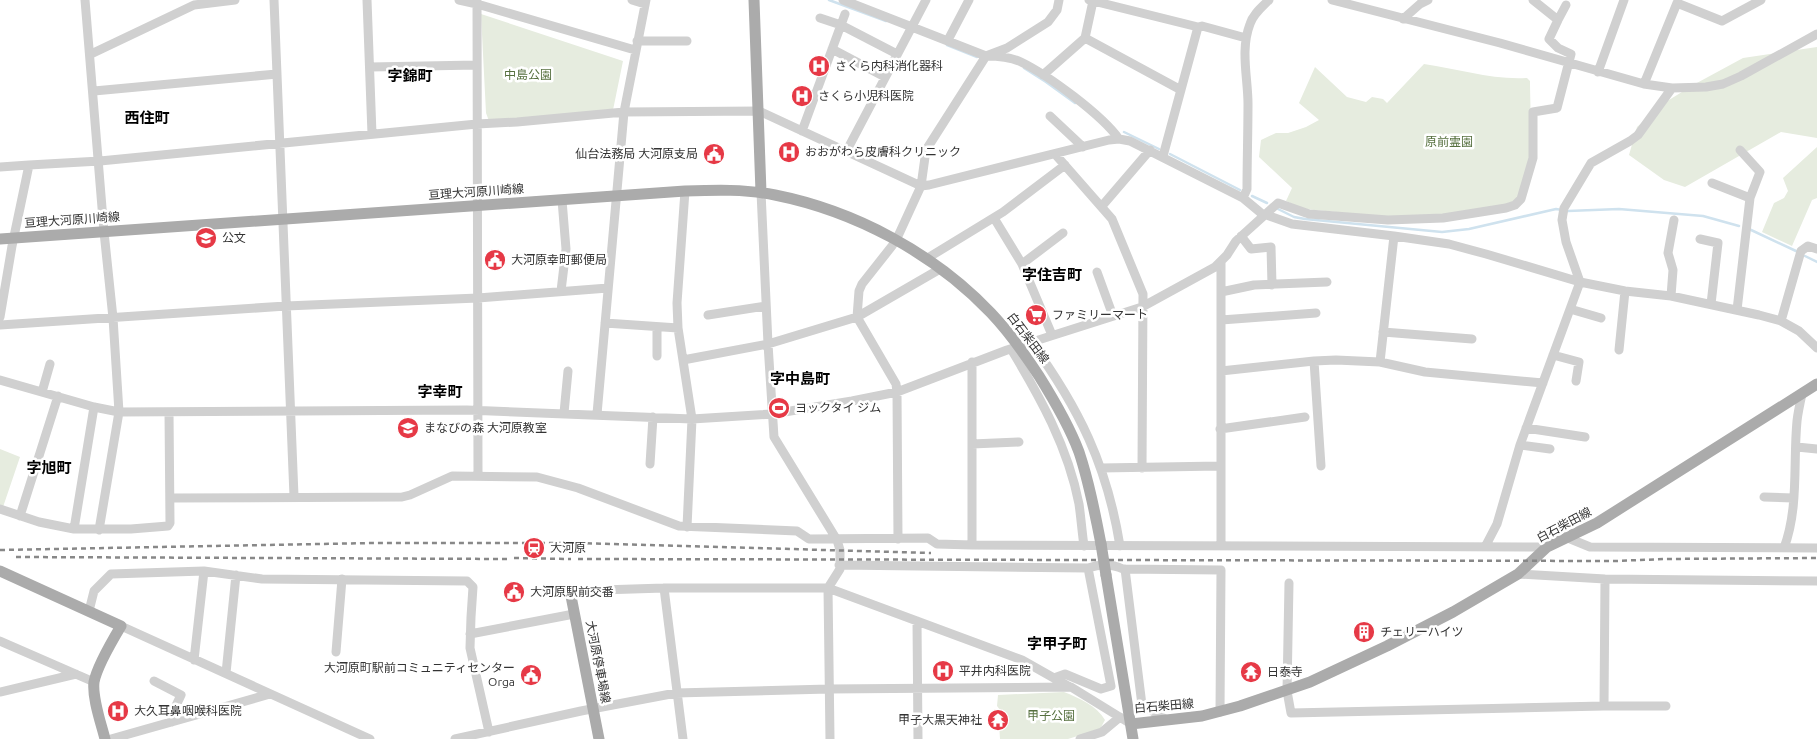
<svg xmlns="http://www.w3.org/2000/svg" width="1817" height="739" font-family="Ubuntu,'Noto Sans JP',sans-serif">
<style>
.green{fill:#e6ecdf}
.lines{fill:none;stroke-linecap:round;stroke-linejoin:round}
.stream{stroke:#cfe2ee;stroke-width:2.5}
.minor{stroke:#d0d0d0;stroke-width:9}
.major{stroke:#ababab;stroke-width:11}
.rail{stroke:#888;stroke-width:2.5;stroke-dasharray:5 4;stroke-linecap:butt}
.major-bridge{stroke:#ababab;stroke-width:11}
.labels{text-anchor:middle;stroke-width:5;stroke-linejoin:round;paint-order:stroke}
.poi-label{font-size:12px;fill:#333;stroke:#fff;text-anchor:start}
.park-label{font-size:12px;fill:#56703f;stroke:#fff}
.street-label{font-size:12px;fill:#333;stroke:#fff}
.quarter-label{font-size:15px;font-weight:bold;fill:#000;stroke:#fff}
</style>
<rect width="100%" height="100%" fill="#fff"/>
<path class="green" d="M481 14 623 61 613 110 489 121 486 113Z
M1817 47V138L1781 132 1685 187 1664 180 1629 155 1637 127 1664 103 1695 84 1743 58Z
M1424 64C1459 69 1492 80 1527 78L1530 81C1530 116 1536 175 1514 203L1455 215 1390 217 1304 209 1286 201 1292 188 1259 157 1261 140 1276 133H1288L1306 127 1319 120 1299 103 1315 67 1347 97 1366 102 1372 97 1383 99 1387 103Z
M1817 147V198L1812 200 1792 246 1762 232 1774 203 1784 198 1788 191 1783 178Z
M0 449 20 457 3 507 0 506Z
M1064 692C1079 698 1097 706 1105 720L1100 729 1068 739H1000L999 723 1004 715 997 706 998 695Z"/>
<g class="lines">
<path class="stream" d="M829 0 886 21
M947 45 977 57
M1024 68 1046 82 1075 103
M1124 132 1159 149
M1170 154 1240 190
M1252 196 1267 203
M1278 209 1294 217 1305 219 1442 232 1469 229 1556 209 1568 211 1619 209 1703 216 1739 226
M1749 229 1796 251
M1805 256 1817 262"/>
<path class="minor" d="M85 0 104 232 113 318 119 412 99 530
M274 0 294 496
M367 0 372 134
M459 0 477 4 635 50
M477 0 478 476
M632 0 645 4
M843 0 986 56C998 56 1010 57 1021 62 1048 75 1102 115 1119 139
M1089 0 1198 27 1202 26 1246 38
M1332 0 1500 43 1644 84 1672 88 1706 87 1723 84 1741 76 1817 34
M820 18 841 25 897 54
M1403 19 1420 4 1428 0
M1558 20 1566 5
M1085 38 1181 90
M948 40 969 0
M637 41H687
M832 49 885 77
M91 54 194 5 235 0
M370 67 477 65
M1598 72 1624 0
M1043 75 1085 38 1093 1
M1644 84 1677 3 1722 21 1761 0
M94 91 277 74
M1050 116 1083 147
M802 131 845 14
M846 152 926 0
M1055 154 1112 219 1143 294 1142 468
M1163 156 1198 27
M0 167 29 165
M1712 183 1750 198
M685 191 677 303 678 328 692 419 687 527
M761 192 768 344 774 437 837 540 840 550V569L828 588 830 739
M1243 198 1247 189C1247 161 1248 133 1248 104 1248 78 1240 50 1250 24 1253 14 1262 7 1269 0
M1102 206 1150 150
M994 218 1022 264 1052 335
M1241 236 1251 249 1271 247 1272 285
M1700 239 1718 243 1711 304
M926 259 1003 212 1065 165
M1022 264 1063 233
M1097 272 1113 316
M561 291 566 249 562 200
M1221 292 1254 285 1327 282
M1671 296 1673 270 1668 253 1674 220
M1570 309 1601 318
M1737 310 1750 198 1760 172 1740 150
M708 315 766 306
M0 317 12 246 29 165 100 161 477 124 517 122 624 112 759 111 921 186 929 185 1109 140 1119 139 1130 141 1243 198 1261 213 1292 224 1394 236 1449 244 1486 254 1580 282 1625 291 1671 296 1759 315 1781 321 1799 331 1817 348
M1221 320 1316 313
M1781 321 1801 251 1808 246 1817 249
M605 323 678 328
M0 325 286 306 478 298 608 288
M1383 332 1472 339
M1031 342C1079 408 1107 465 1120 546
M1011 349C1040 397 1068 447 1079 504 1081 518 1082 532 1084 546
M1619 350 1625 291
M1553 355 1579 362 1576 381
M657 356V327
M683 360 768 344 857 317 940 269
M1380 362 1394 236
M1221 371 1314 361
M0 380 94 407 119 412 467 410 692 419 772 414 852 401 897 392 1007 350 1142 307 1215 267 1227 255 1236 241 1278 203 1309 214 1388 220 1443 218 1506 208 1515 205 1521 199 1533 158V112L1557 108 1571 54 1558 48 1549 39 1558 20 1533 0
M42 392 50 364
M564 413 568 371
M597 414 624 112 646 0
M1526 428 1585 437
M1220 429 1305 417
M972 444 1019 442
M1520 445 1550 449
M1797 447 1817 449
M650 464 653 417
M1321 466 1314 361 1336 360 1380 362 1425 372 1543 383
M1101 468 1220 466
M1764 497 1793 498
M171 498 402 497 410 495 452 476 537 477 578 488 679 526 797 531 809 539 928 538 937 544 972 545 1547 547
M0 509 39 522 74 529H131L168 526 170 523 169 412
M20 516 58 396
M74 529 94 407
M1568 538 1590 547 1817 548
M898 539 897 392 896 384 857 317 859 291 862 284 892 246 899 234 921 186 926 150 986 56 1007 48 1048 22 1057 10 1059 0
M972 545V362
M1221 546V262
M1485 547 1497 524 1520 445 1580 282 1566 242 1562 220 1564 208 1591 163 1630 141 1638 135 1672 88
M1784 548C1799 508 1793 463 1797 421 1798 412 1800 403 1802 394
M839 565 1088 568C1100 564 1112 564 1123 569L1221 570 1220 712
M1125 569 1142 705 1167 720
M1518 574 1605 579 1817 581
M1289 583 1287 691 1291 713 1604 706H1666
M664 588 683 739
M570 591 664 588H828L1022 660 1068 686
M89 611 94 591 111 574 204 571 262 579 467 581 473 587 471 617 470 648 489 732
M917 621 918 739
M121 626 370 739
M470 634 574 614
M0 641 94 682
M336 652 342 579
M194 660 204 571
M226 673 236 575
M1054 678 1065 674 1101 689 1111 686 1088 568
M154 681 181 695 171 716 172 722
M0 692 76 674
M1604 706 1605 579
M111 739 270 694
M455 739 581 711 676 693 829 689 1071 687 1131 724
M1080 739 1102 732 1120 717"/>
<path class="major" d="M754 0 761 192
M0 239 685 191C715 190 746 189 775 195 855 211 934 253 991 313 1009 332 1024 353 1039 376 1054 400 1069 425 1079 452 1089 482 1095 513 1101 544
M0 571 121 626C112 641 97 666 94 682 92 698 101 723 105 739
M1106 575 1133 739
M570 591 599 739
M1131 724 1202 716 1240 706 1310 682 1387 646 1453 612 1518 574 1547 547 1597 523 1817 384"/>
<path class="rail" d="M578 543 931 553
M0 550 372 543H571
M16 557 508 559
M514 558 571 559
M578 559 1615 561 1666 559 1817 558"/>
<path class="major-bridge" d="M1101 544 1106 575"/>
</g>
<defs>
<g id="hospital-disc" transform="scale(1.125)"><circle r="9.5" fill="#e63946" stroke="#fff"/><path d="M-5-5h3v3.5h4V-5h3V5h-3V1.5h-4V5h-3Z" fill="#fff"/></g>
<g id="civic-disc" transform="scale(1.125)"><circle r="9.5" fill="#e63946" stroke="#fff"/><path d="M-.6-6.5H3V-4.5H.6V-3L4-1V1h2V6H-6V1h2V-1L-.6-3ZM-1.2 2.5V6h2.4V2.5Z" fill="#fff"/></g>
<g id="school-disc" transform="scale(1.125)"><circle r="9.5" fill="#e63946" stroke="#fff"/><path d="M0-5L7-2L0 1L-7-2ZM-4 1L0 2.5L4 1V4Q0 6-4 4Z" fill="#fff"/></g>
<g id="supermarket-disc" transform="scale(1.125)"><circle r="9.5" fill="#e63946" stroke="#fff"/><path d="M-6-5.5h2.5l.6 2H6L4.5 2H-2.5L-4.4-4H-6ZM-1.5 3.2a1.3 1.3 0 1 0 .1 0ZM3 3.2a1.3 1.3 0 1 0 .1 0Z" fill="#fff"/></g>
<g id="stadium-disc" transform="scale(1.125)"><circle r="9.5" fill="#e63946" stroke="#fff"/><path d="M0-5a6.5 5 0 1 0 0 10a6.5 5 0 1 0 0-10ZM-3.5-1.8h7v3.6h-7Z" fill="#fff"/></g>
<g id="station-disc" transform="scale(1.125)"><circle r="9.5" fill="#e63946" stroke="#fff"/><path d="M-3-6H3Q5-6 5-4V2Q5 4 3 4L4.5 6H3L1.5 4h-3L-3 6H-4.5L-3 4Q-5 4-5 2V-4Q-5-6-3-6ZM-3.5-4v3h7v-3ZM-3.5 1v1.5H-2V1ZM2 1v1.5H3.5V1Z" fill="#fff"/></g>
<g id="building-disc" transform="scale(1.125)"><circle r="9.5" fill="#e63946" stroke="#fff"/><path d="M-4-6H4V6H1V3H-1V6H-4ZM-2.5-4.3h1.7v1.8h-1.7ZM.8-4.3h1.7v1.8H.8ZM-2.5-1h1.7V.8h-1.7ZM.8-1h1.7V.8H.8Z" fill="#fff"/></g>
<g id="temple-disc" transform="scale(1.125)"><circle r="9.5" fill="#e63946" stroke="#fff"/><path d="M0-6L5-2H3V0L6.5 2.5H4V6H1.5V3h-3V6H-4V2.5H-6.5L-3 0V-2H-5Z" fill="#fff"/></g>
</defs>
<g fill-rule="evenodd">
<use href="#hospital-disc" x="819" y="66"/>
<use href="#hospital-disc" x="802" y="96"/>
<use href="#hospital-disc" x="789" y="152"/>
<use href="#civic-disc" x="714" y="154"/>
<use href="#school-disc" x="206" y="238"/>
<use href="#civic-disc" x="495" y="260"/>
<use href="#supermarket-disc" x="1036" y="315"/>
<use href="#stadium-disc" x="779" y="408"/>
<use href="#school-disc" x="408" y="428"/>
<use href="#station-disc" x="534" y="548"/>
<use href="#civic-disc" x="514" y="592"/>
<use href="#building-disc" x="1364" y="632"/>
<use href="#hospital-disc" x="943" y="671"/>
<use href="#temple-disc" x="1251" y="672"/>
<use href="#civic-disc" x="531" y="675"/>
<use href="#hospital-disc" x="118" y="711"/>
<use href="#temple-disc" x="998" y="720"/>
</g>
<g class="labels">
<g class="poi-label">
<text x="835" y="70">さくら内科消化器科</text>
<text x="818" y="100">さくら小児科医院</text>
<text x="805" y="156">おおがわら皮膚科クリニック</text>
<text x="698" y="158" text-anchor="end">仙台法務局 大河原支局</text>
<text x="222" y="242">公文</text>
<text x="511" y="264">大河原幸町郵便局</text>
<text x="1052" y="319">ファミリーマート</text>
<text x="795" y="412">ヨックタイ ジム</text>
<text x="424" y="432">まなびの森 大河原教室</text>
<text x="550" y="552">大河原</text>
<text x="530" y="596">大河原駅前交番</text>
<text x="1380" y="636">チェリーハイツ</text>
<text x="515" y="672" text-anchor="end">大河原町駅前コミュニティセンター<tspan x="515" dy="14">Orga</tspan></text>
<text x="959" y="675">平井内科医院</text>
<text x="1267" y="676">日泰寺</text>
<text x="134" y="715">大久耳鼻咽喉科医院</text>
<text x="982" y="724" text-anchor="end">甲子大黒天神社</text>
</g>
<g class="park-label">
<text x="528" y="79">中島公園</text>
<text x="1449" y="146">原前霊園</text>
<text x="1051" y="720">甲子公園</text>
</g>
<g class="street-label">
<text transform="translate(476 192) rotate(-4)" y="4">亘理大河原川崎線</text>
<text transform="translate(72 220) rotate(-4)" y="4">亘理大河原川崎線</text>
<text transform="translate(1028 338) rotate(53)" y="4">白石柴田線</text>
<text transform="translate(1564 525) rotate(-28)" y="4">白石柴田線</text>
<text transform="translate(598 662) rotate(79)" y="4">大河原停車場線</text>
<text transform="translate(1164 706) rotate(-5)" y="4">白石柴田線</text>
</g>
<g class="quarter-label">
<text x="410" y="81">字錦町</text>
<text x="147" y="123">西住町</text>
<text x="1052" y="280">字住吉町</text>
<text x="800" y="384">字中島町</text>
<text x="440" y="397">字幸町</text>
<text x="49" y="473">字旭町</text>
<text x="1057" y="649">字甲子町</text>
</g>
</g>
</svg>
